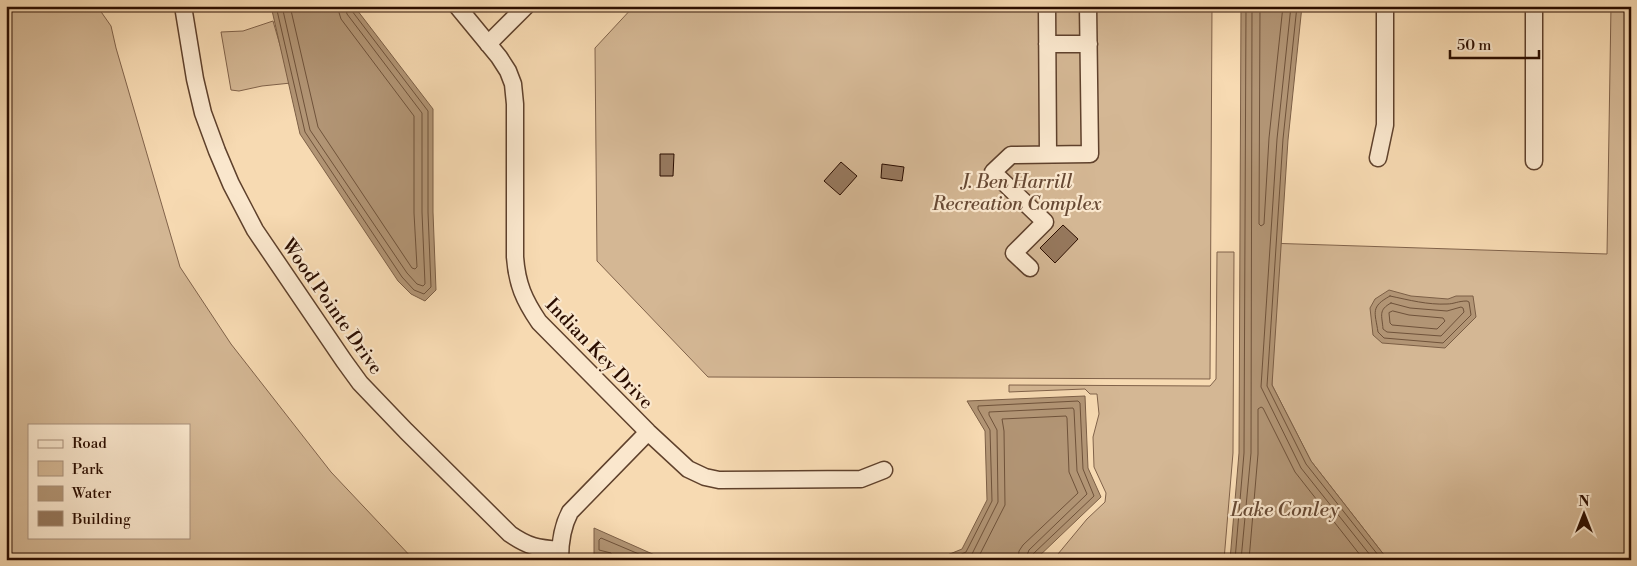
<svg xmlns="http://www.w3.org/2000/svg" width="1637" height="566" font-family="'Libre Bodoni',serif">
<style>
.green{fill:#d4b794;stroke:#80624a;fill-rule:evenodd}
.water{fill:#b29575;stroke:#7c5f46}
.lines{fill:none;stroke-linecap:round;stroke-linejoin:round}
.shore{stroke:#6f523a;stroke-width:1}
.building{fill:#96785d;stroke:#2c0e00}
.minor-casing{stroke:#5f412c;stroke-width:19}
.minor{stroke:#fae7cd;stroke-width:16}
.labels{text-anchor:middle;stroke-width:4.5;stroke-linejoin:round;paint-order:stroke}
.park-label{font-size:19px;font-style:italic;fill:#674934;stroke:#fae7cd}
.street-label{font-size:19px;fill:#2c0e00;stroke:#fae7cd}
.water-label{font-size:20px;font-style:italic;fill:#684b35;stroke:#fae7cd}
</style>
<rect width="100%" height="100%" fill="#f7dab2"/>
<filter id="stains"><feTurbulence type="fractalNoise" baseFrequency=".004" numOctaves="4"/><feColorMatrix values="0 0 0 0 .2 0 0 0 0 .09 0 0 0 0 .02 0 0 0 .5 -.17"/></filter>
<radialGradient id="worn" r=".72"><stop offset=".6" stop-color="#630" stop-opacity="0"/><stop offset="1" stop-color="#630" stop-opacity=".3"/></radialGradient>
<path class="green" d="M6 6H97L111 26 116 48 180 267 231 344 331 472 414 560H6ZM29 425H189V537H29Z
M634 6H1212L1210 379 708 377 597 261 595 48Z
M1611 6H1631V560H1388L1311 461 1272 385 1266 243 1607 254Z
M273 21 291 83 262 86 239 91 231 90 221 32 243 31Z
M1217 252H1234L1233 453 1224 560H1053L1087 519 1105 502 1106 493 1094 467 1093 437 1099 414 1097 394H1090L1085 389 1009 392V385L1210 386 1216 379Z"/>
<path class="water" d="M271 6H354L433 109V212L436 290 425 301 411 294 398 281 300 134Z
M1241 6H1302L1288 140 1272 385 1311 461 1388 560H1230L1239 453Z
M1389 290 1411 296 1448 299 1456 296H1473L1476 317 1445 348 1382 343 1373 335 1370 308 1375 299Z
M1085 396 1088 468 1101 497 1035 560H935L962 549 987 500 985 431 967 401Z
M594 528 666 560H620L594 555Z"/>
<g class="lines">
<path class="shore" d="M276 6 305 132 402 277 414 290 424 294 431 287 428 212V111L352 11 351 6
M282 6 310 130 407 273 417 284 423 286 425 284 422 212V113L347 14 345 6
M290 6 318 127 412 268 415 269 417 267 414 213V116L341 19 337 6
M1260 6 1259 224 1261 226 1264 224 1269 138 1283 6
M1291 6 1277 139 1261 387 1301 468 1374 560
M1297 6 1283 139 1267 386 1306 464 1382 560
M1390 296C1409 300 1428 305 1447 304 1454 304 1458 301 1467 301L1469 302 1471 315 1443 343 1384 338 1378 332C1375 312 1370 307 1390 296Z
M1391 303 1410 308 1447 311 1461 307 1463 308 1464 312 1441 336 1387 332 1383 329C1382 315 1378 310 1391 303Z
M1393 311 1409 315 1443 318 1445 321 1437 329 1392 325 1390 323 1389 313Z
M613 560 611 553 599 550V540L601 538 653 560
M949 560 966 552 992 501 990 430 978 409V406L1078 401 1080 403 1083 469 1094 496 1033 554 1032 560
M965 560 972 554 998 502 997 430 989 415V412L1073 408 1074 410 1077 471 1087 494 1029 550 1025 560
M977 560 1005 505 1004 431 1002 419 1066 416 1067 418 1069 472 1078 493 1023 545 1019 551 1018 560
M1235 560 1244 453 1246 6
M1241 560 1251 453 1252 6
M1249 560 1258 454V409L1261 407 1263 408 1295 472 1364 560"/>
</g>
<path class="building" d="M660 154H674L673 176H660Z
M841 162 857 176 840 195 824 181Z
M882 164 904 167 902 181 881 178Z
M1063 225 1078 239 1055 263 1040 248Z"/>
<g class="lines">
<g class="minor-casing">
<path id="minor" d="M183 6 195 79 203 113 217 151 231 184 255 230 344 361 360 383 406 431 510 534C529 547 537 548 560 550
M457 6 499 57 508 71 513 84 515 104V257C517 284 524 300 539 322L648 432 688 469 705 477 719 480 861 479 884 470
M1047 6 1048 154
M1534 6V161
M488 44 526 6
M1047 44H1089
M1378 158 1385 125V6
M1030 268 1014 253 1045 222 993 172 1011 155 1090 154 1088 6
M560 559C560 542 562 527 570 512L648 432"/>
</g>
<use href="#minor" class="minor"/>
</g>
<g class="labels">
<g class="park-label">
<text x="1017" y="188">J. Ben Harrill<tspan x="1017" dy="22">Recreation Complex</tspan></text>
</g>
<g class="street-label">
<text transform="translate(333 306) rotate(55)" y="7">Wood Pointe Drive</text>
<text transform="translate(600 353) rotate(46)" y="7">Indian Key Drive</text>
</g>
<g class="water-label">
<text x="1285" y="516">Lake Conley</text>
</g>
</g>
<rect width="1637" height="566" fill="none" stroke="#f7dab2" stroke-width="25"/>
<rect x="8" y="8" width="1622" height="551" fill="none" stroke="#2c0e00" stroke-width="2.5"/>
<rect x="12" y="12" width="1612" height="541" fill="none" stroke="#2c0e00"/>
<rect x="28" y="424" width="162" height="115" fill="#fae7cd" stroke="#a8907b"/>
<rect x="38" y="440" width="25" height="8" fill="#fae7cd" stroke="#a8907b"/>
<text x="72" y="448" font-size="15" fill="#2c0e00">Road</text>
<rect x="38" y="461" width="25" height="15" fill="#d4b794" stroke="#a8907b"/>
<text x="72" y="474" font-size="15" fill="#2c0e00">Park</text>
<rect x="38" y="486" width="25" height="15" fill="#b29575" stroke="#a8907b"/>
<text x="72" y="498" font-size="15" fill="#2c0e00">Water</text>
<rect x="38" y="511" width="25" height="15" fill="#96785d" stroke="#a8907b"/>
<text x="72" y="524" font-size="15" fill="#2c0e00">Building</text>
<g transform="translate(1584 514)" stroke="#fae7cd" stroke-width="4" paint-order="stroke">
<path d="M0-4L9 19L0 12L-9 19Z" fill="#2c0e00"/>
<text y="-8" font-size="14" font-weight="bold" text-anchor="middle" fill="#2c0e00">N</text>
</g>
<path d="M1450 50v8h89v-8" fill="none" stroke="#2c0e00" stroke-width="2.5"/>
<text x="1457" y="50" font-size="15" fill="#2c0e00" stroke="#fae7cd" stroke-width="4" paint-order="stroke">50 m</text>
<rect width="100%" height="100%" filter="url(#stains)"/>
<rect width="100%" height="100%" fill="url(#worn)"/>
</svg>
